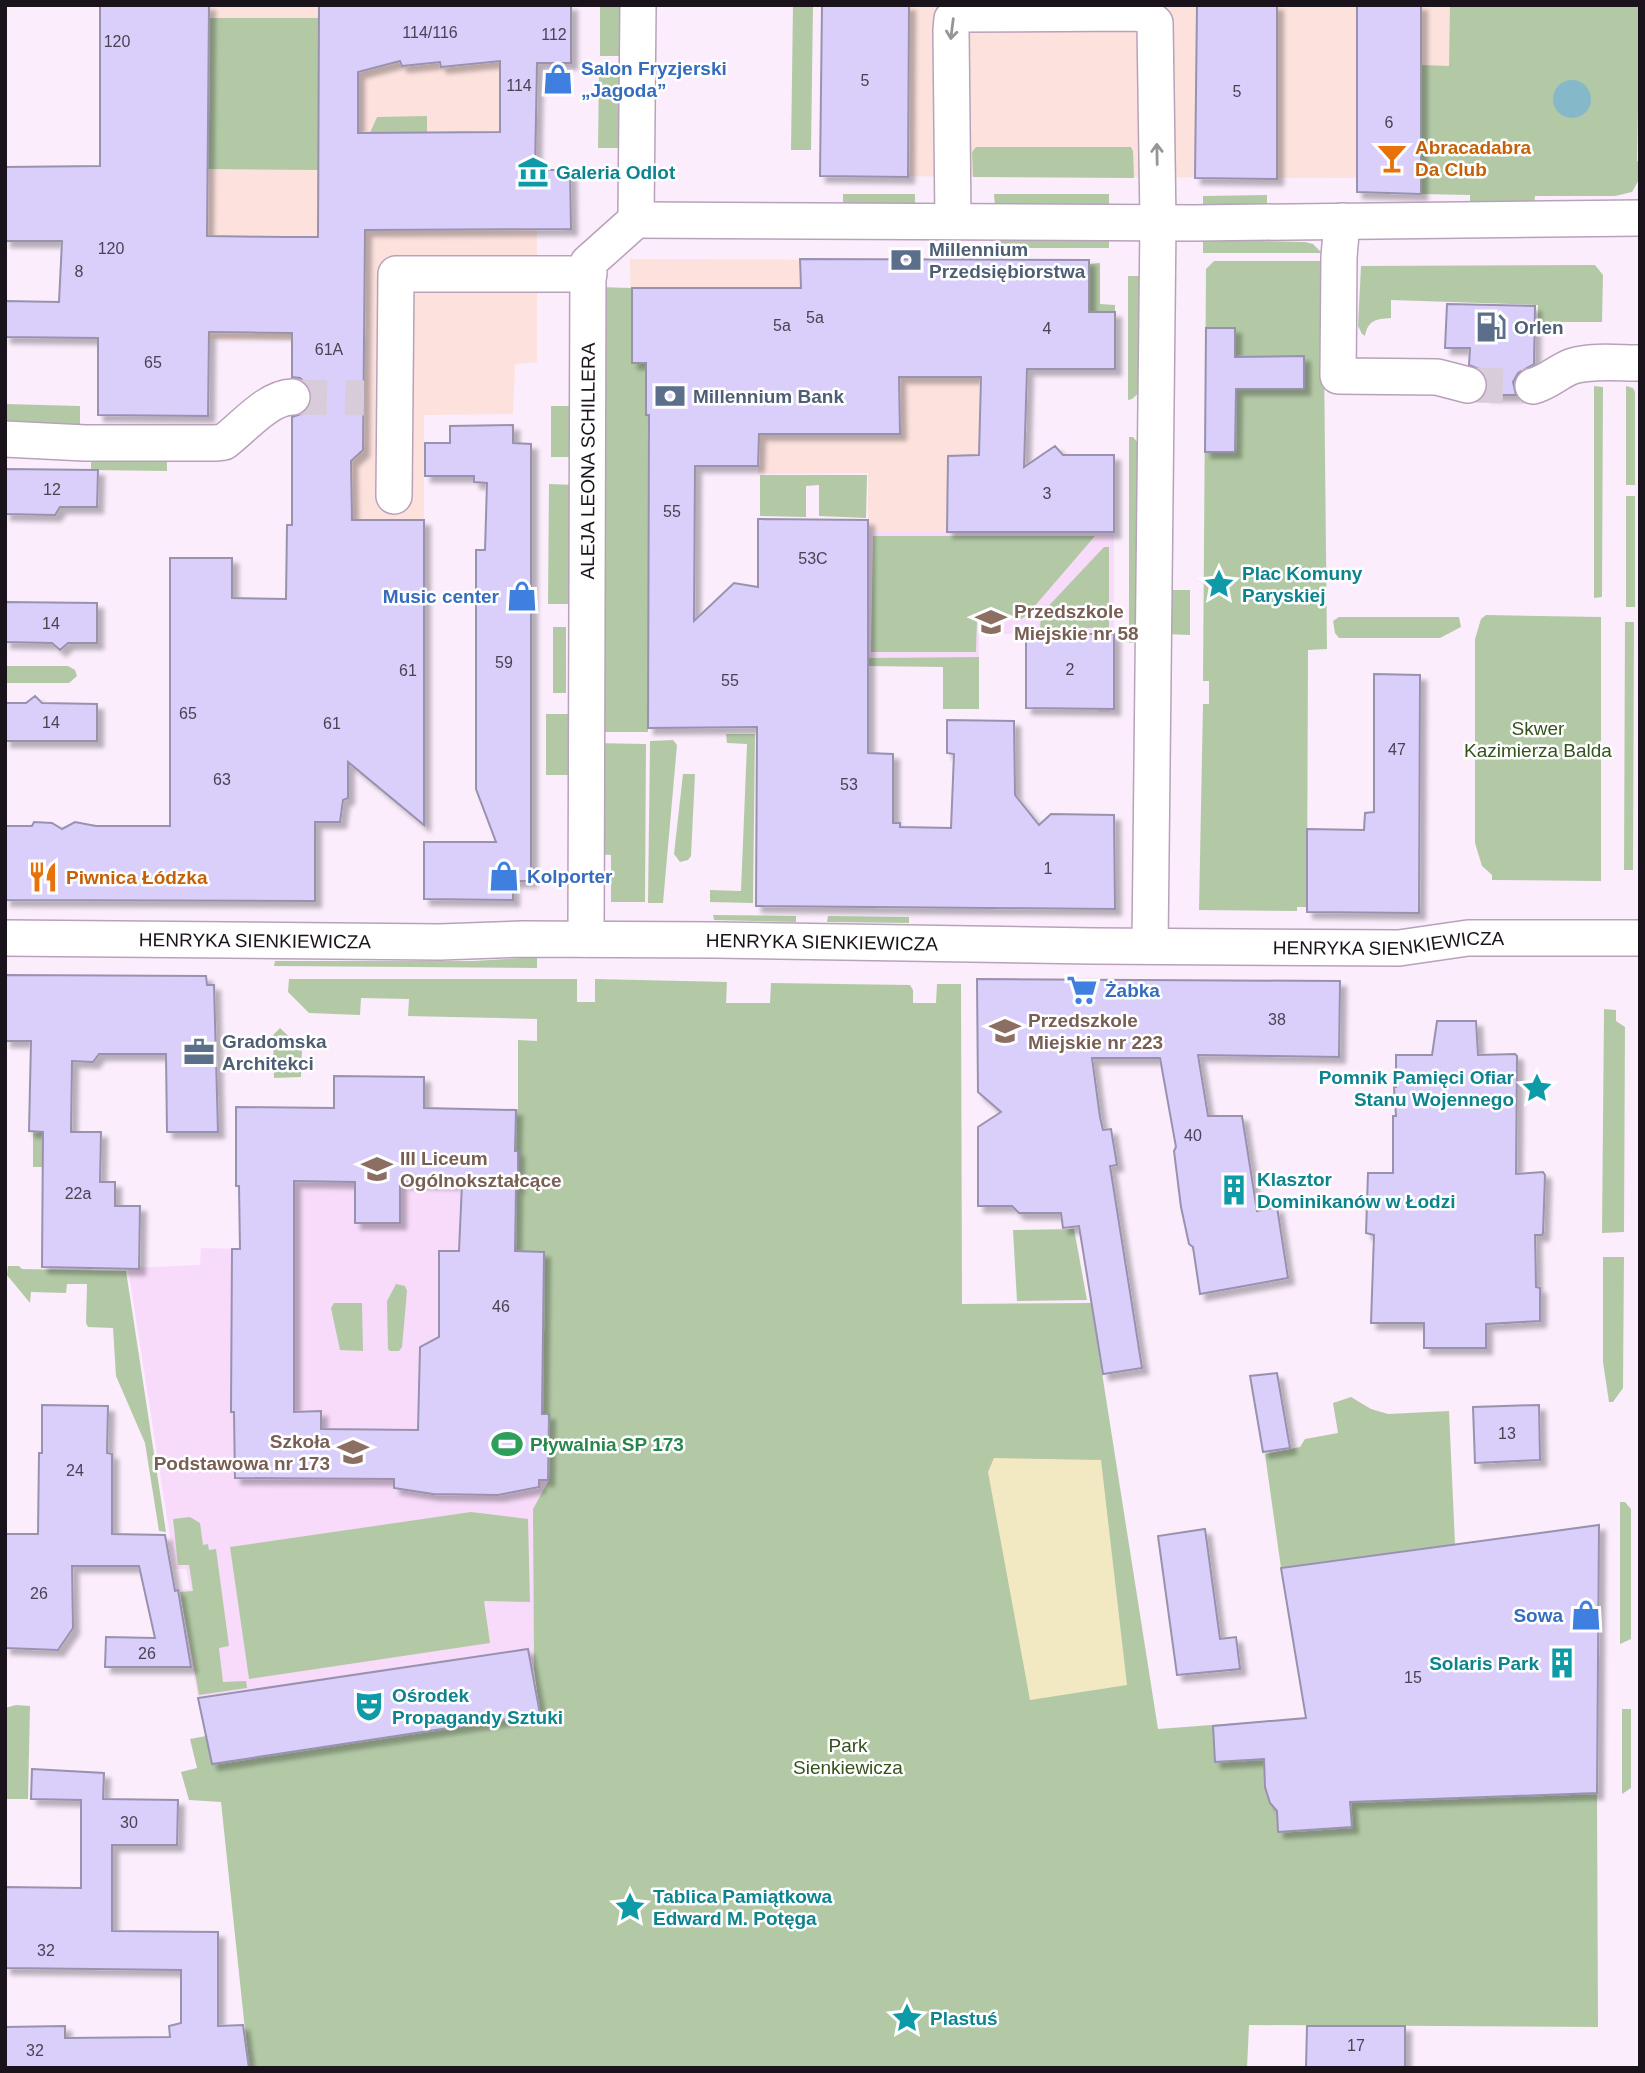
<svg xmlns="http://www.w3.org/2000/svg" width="1645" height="2073" font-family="Helvetica,sans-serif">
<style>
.commercial{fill:#fce1dd}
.built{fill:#f8dbfa}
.green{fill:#b3c9a6}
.sand{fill:#f2e9c3}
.water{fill:#85b9ca}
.building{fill:#dacffa;stroke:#9992af;stroke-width:2;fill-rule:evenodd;filter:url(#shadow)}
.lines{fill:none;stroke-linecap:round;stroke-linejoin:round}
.minor-tunnel{stroke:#d9ccda;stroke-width:35;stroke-dasharray:35 18;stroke-linecap:butt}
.minor-casing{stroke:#b8a2ba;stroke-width:38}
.minor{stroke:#fff;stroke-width:35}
.oneway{stroke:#989599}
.labels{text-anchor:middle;stroke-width:5;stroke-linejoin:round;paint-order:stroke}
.number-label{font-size:16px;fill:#4b4254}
.shop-label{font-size:19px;font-weight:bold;fill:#366cbe;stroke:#fff;text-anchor:start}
.food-label{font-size:19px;font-weight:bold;fill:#c56008;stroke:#fff;text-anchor:start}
.culture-label{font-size:19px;font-weight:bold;fill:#0d838f;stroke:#fff;text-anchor:start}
.service-label{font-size:19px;font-weight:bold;fill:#4e5e75;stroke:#fff;text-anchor:start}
.street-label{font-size:19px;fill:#1b131c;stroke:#fff}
.education-label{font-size:19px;font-weight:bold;fill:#785e54;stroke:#fff;text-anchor:start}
.park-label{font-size:19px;fill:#33521c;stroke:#fff}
.leisure-label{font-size:19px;font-weight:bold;fill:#27864d;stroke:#fff;text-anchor:start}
</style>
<defs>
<filter id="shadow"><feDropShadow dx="6" dy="6" stdDeviation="2" flood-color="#0004"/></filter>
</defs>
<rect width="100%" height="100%" fill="#fbedfc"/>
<path class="commercial" d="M100 5H571V63H537V362L515 364 513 414 424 415V520L317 518 318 340 98 338Z
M822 5H1534L1449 66H1422L1421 194 1357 192 1356 178 820 176Z
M630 259 980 260 979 532H868V473L758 474V467L727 466 728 425 696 417 646 415 632 363Z"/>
<path class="built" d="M868 532H1114V705L1110 712H1099L1098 709 1026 708V634H979V657L867 658Z
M334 1076 424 1077V1108L516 1110 515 1151 518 1188H516V1252H544L542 1413 549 1414V1480L533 1509 534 1669H531L527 1649 198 1698 178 1590 190 1589 186 1569H175L128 1268 200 1265 201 1248 240 1249 239 1187 236 1186 239 1107 333 1108Z"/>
<path class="green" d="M600 5H626L625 56H600Z
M793 5H813L811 150H791Z
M1450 5H1640L1637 161 1640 162V178L1632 192 1615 196H1535L1534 209H1470V195L1421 194 1422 65 1449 66Z
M209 18H319V170L208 169Z
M599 72H626L624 148H598Z
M427 116V133H370L377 117Z
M976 147H1131L1133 151 1134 178 973 177 972 152Z
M843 194H915V208H843Z
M994 194H1109V208H995Z
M1267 195V208L1203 209V196Z
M1203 240 1305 242 1313 244 1322 253H1203Z
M995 241H1109V248H995Z
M1214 261H1323L1327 649 1308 650 1307 907H1297V911L1199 910 1203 704H1209V681H1203L1206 269Z
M1100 263V304L1115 305V312H1089V264Z
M1595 265 1603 275 1602 322H1538V305L1391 300V318C1376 319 1368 320 1365 336L1362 334 1358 326 1361 266Z
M1128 276H1140V392L1132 399 1128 400Z
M598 287 632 288V362L647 363 646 415 649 416 648 732H594Z
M1594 386 1603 387 1602 597 1594 598Z
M1626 386 1633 388 1635 392V485H1626Z
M5 404 80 406V429L5 421Z
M551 406H576L575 457H551Z
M1129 437H1133L1139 444 1138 643H1129Z
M91 459 167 462V471L91 470Z
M760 475H867L866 518 819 516V485L806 486V517L760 516Z
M549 484 575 485 574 604H548Z
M1626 496H1635V607H1626Z
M873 536H1095L1027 615 1021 619H977L976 652H871Z
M1104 547H1109V628H1040L1041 614Z
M1171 590H1190V635L1165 634Z
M1486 615 1601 617V881L1492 880V875L1482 866 1475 843V639L1481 619Z
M1339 617H1459L1461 627 1440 638H1339L1335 633 1333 621Z
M1625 622H1634L1633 870H1624Z
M553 627H566V693H553Z
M979 657V709H943V667L867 666V658Z
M5 666H68L75 670 77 676 69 683H5Z
M546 714H573L572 775H546Z
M726 734H755L753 903 710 902V890L741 891 747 744 727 743Z
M673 740 677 745 663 903H648L650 741Z
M594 743 646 744 645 902H611V855L594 854Z
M683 774H695L691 856 688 860 680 862 674 854Z
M713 915 796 916V922L714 920Z
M828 916 909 917V923L827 922Z
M537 957V968L274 966 275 961H474Z
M289 979H577V1002H595V979L727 982 726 1003H770L771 983 910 985 913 990V1003H936L937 984H961L962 1304 1091 1303 1158 1729 1306 1718 1311 1801 1350 1802 1597 1793 1598 2027 1249 2025 1247 2068H249L221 1802 189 1800 181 1772 197 1768 190 1739 206 1736 212 1764 540 1713 534 1669 533 1515V1509L549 1480V1414H542L544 1252H515L516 1188H518L515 1151 516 1110 518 1109V1040L537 1041V1019L408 1016 409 999 361 998 360 1015 309 1013 288 992Z
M1604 1009 1616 1010V1021L1625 1027 1624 1232 1602 1233Z
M280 1028 302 1049 301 1077 274 1078 273 1035Z
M33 1131H66V1167H33Z
M1074 1229 1087 1300 1017 1301 1013 1230Z
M1603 1257H1624L1623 1388 1613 1402H1609L1603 1362Z
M8 1266H19L22 1269 126 1271 166 1532 159 1531 145 1443 116 1376 113 1328 88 1327 86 1323 87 1284H67L66 1293 31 1292 30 1303 7 1275Z
M396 1284 405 1286 407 1291 402 1347 399 1351H390L388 1349 387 1301Z
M334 1303H362L363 1351 340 1350 331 1308Z
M1351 1397 1371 1409 1388 1414 1449 1411 1455 1544 1281 1568 1265 1454 1300 1447 1305 1439 1338 1433 1333 1403Z
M1620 1502H1625L1631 1509V1639L1620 1644Z
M471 1512 528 1519 530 1602 484 1601 490 1643 249 1679 230 1547Z
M190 1517 200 1523 203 1545 208 1544 209 1550 216 1549 229 1646 219 1648 223 1682 246 1681 247 1688 199 1695 180 1592 193 1591 189 1565H178L173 1519Z
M16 1705 30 1706 28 1799H5V1708Z
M1622 1709H1631V1788L1622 1794Z"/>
<path class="sand" d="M994 1458 1101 1460 1127 1685 1030 1700 988 1472Z"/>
<path class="water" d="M1553 99a19 19 0 1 1 38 0a19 19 0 1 1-38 0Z"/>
<path class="building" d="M100 5H209L207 236 285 237H318L319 5H571V63H537L535 170H570L571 229 365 230 363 450 351 461 352 520H424V825L348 762V798L343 800 340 822H315V901L5 900V826H32L34 822 52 823 62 829 75 822 96 826H170V558H232V598L286 599 287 525H292V417L304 413 311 403 312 393 308 385 300 378 292 377V333L209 332 208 416 98 415V338L5 337V301L59 302 62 241H5V167L100 166ZM400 61 402 66 440 62 441 67 500 61V132L358 133V72Z
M822 5H909L908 177 820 176Z
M1197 5H1277V179L1195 178Z
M1357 5H1421V194L1357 192Z
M800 259 1089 260V312H1115V369H1027L1024 467 1055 446 1063 455H1114V532H947L948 456 979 455 981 377H899L900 434H759L758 466H695L694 621 734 583 758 587V519L868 520V753L893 754V823H900V827L951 828 954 754 947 753V720L1014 721 1015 795 1039 825 1051 814 1114 815 1115 909 756 906 757 727 648 728 649 415H646V363H632V288H801Z
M1447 304 1535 306 1534 364 1518 373 1513 382 1516 395H1485L1488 389 1487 379 1482 370 1469 365 1470 348H1445Z
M1206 328H1235V357L1304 356V389H1236L1235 452H1205Z
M513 425V443L531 444V881H513V900L424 899V842H496L476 789V550H485L487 483 474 482V476H425V443H450V426Z
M5 469 98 470 97 507H60L55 515 5 514Z
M5 602 97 603V643H68L60 650 52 643 5 642Z
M1026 634H1114V709L1026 708Z
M1374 674 1420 675 1419 913 1307 912V829L1364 830 1365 813 1374 812Z
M35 696 42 703 97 704V741H5V703H26Z
M5 975 206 976 207 985H214L218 1132H167L166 1054H99L93 1062 72 1061 71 1132H101L100 1182H115V1206H140L139 1269 42 1267 43 1132 29 1131 31 1041H5Z
M977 979 1340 981 1339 1057 1198 1055 1208 1116H1242L1257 1211 1277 1207 1288 1278 1200 1294 1193 1247 1189 1244 1181 1207 1174 1151 1176 1147 1160 1058H1092L1100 1117 1103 1130 1111 1129 1117 1165 1110 1166 1142 1368 1103 1374 1079 1226 1063 1228 1061 1213H1019L1012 1206H978V1127L1001 1112 978 1092Z
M1437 1021H1476L1478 1055 1515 1054 1517 1056 1516 1174 1543 1172 1545 1175 1543 1233 1542 1235H1535L1536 1287 1540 1288V1321L1486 1324V1348H1424V1323H1371L1374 1235 1366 1233 1368 1173H1393V1116H1396L1394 1087H1396V1055H1432Z
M334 1076 424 1077V1108L516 1110 515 1151H518V1188H516L515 1251 544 1252 542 1414H549L548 1480H539V1487L498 1495 433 1494 394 1488V1479L235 1478 234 1412H231L232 1249H240L239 1186H236V1107L334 1108ZM294 1181 355 1182V1223H400V1182L462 1183 459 1251H439V1337L420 1347 418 1430 321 1429V1411L294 1412Z
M1277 1373 1290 1448 1263 1452 1250 1376Z
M42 1405 108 1406 107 1453 112 1454V1534L165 1535 175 1591 178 1590 191 1667H105L106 1637 155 1638 139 1566H72L73 1628 58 1650 5 1648V1534H38L39 1453H42Z
M1539 1405 1540 1460 1475 1463 1473 1407Z
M1599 1525 1597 1793 1350 1802 1352 1827 1278 1832 1277 1811 1270 1803 1265 1787 1264 1759 1215 1762 1213 1726 1306 1718 1281 1568Z
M1205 1529 1220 1639 1236 1637 1240 1669 1177 1675 1158 1536Z
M528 1649 540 1714 212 1764 198 1698Z
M32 1769 104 1773 103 1799 178 1800 177 1845H112V1931L218 1932V2026L243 2025 249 2068H5V2027L65 2026V2038L170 2037 169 2026 181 2023V1970L5 1968V1887L81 1888V1800L31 1799Z
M1307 2026H1405V2068H1306Z"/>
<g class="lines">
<path class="minor-tunnel" d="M1468 385 1533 386
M292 397 364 398"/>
<g class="minor-casing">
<g id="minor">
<path d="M636 220 1193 223 1640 218"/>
<path d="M953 221 951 30 952 19 957 14 1136 13 1146 15 1155 23 1158 223 1150 946"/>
<path d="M1342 221 1339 257 1338 376 1437 377 1468 385"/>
<path d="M1533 386C1549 382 1558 371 1573 366 1592 360 1619 363 1640 363"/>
<path d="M5 439 85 443H215L224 442C244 427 267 398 292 397"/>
<path d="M394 496 396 274H589"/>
<path id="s1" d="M5 938 440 942 522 939 716 940 1093 946 1399 948 1468 938H1640"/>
<path id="s2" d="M586 939 588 263 636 220 638 5"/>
</g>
</g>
<use href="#minor" class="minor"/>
</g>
<defs><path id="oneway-shaft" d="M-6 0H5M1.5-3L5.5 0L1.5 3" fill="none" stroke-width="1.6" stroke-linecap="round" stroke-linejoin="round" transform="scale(1.75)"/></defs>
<g class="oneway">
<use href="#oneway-shaft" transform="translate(952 29) rotate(97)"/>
<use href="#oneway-shaft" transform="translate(1157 154) rotate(-91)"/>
</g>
<defs>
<g id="shop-bare" transform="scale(2.415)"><path d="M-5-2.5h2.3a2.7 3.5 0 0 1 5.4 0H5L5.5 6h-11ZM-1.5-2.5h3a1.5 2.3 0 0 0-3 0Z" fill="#3f7fe0" stroke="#fff" stroke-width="2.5" paint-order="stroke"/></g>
<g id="bar-bare" transform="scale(2.415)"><path d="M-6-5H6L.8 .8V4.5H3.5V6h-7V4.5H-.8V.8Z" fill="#e8710a" stroke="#fff" stroke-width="2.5" paint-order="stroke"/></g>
<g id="museum-bare" transform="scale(2.415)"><path d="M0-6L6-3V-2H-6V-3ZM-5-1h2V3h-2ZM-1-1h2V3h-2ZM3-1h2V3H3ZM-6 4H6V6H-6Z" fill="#0f9aa8" stroke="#fff" stroke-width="2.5" paint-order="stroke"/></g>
<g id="bank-bare" transform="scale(2.415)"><path d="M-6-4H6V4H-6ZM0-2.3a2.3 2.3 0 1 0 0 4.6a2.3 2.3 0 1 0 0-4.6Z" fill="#5c6f8a" stroke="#fff" stroke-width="2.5" paint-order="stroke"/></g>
<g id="fuel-bare" transform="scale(2.415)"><path d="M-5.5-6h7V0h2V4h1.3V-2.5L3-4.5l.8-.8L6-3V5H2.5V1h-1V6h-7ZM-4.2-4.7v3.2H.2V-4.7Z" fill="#5c6f8a" stroke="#fff" stroke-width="2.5" paint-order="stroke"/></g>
<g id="sight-bare" transform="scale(2.415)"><path d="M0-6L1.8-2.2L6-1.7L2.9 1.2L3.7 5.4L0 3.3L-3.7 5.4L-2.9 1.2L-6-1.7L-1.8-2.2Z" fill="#0f9aa8" stroke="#fff" stroke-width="2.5" paint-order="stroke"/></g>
<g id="school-bare" transform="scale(2.415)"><path d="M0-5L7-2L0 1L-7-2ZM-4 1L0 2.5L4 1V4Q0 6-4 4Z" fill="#8d6e63" stroke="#fff" stroke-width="2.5" paint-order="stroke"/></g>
<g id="restaurant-bare" transform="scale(2.415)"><path d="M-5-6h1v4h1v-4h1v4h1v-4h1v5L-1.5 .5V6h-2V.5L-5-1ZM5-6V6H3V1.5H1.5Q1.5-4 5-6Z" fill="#e8710a" stroke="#fff" stroke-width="2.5" paint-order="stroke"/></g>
<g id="supermarket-bare" transform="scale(2.415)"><path d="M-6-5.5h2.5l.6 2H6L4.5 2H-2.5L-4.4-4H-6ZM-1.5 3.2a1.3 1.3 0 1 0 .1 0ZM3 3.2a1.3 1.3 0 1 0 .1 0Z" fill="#3f7fe0" stroke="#fff" stroke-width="2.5" paint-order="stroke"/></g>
<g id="office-bare" transform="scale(2.415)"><path d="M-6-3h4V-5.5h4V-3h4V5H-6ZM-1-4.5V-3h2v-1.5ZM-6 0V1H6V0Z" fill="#5c6f8a" stroke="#fff" stroke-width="2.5" paint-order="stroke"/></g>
<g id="building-bare" transform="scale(2.415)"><path d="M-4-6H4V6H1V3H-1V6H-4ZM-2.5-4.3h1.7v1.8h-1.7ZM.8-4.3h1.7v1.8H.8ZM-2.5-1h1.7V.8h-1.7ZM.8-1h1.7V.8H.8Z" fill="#0f9aa8" stroke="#fff" stroke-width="2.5" paint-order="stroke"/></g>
<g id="stadium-bare" transform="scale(2.415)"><path d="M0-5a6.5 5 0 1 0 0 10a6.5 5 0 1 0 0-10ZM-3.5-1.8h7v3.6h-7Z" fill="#2e9e5b" stroke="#fff" stroke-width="2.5" paint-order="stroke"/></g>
<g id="theatre-bare" transform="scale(2.415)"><path d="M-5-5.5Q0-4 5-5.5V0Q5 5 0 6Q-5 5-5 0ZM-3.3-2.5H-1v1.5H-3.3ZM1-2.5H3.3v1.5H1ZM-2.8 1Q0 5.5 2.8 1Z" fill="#0f9aa8" stroke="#fff" stroke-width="2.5" paint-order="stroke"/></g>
</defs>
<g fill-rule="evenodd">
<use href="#shop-bare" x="558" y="79"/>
<use href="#bar-bare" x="1392" y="158"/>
<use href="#museum-bare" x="533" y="172"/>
<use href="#bank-bare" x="906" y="260"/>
<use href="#fuel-bare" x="1491" y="327"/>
<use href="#bank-bare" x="670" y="396"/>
<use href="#sight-bare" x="1219" y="584"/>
<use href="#shop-bare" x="522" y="596"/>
<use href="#school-bare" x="991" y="622"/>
<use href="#shop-bare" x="504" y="876"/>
<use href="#restaurant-bare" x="43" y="877"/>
<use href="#supermarket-bare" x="1082" y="990"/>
<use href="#school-bare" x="1005" y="1031"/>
<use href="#office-bare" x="199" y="1052"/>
<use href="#sight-bare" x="1537" y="1088"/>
<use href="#school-bare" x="377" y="1169"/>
<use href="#building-bare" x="1234" y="1190"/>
<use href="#stadium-bare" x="507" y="1444"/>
<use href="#school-bare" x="353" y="1452"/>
<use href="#shop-bare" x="1586" y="1615"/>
<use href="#building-bare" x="1562" y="1663"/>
<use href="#theatre-bare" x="369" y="1706"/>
<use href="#sight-bare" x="630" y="1907"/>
<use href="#sight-bare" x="907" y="2018"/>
</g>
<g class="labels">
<g class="number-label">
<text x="430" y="38">114/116</text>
<text x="554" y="40">112</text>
<text x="117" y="47">120</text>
<text x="865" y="86">5</text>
<text x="519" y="91">114</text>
<text x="1237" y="97">5</text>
<text x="1389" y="128">6</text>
<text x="111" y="254">120</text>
<text x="79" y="277">8</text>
<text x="815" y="323">5a</text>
<text x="782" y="331">5a</text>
<text x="1047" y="334">4</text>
<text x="329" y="355">61A</text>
<text x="153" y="368">65</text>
<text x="52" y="495">12</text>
<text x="1047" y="499">3</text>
<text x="672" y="517">55</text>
<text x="813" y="564">53C</text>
<text x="51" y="629">14</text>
<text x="504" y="668">59</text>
<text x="1070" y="675">2</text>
<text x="408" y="676">61</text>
<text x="730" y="686">55</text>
<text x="188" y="719">65</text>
<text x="51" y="728">14</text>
<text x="332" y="729">61</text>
<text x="1397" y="755">47</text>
<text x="222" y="785">63</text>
<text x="849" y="790">53</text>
<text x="1048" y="874">1</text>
<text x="1277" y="1025">38</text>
<text x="1193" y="1141">40</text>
<text x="78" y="1199">22a</text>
<text x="501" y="1312">46</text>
<text x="1507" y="1439">13</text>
<text x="75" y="1476">24</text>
<text x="39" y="1599">26</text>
<text x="147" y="1659">26</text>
<text x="1413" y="1683">15</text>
<text x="129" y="1828">30</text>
<text x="46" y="1956">32</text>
<text x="1356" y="2051">17</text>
<text x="35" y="2056">32</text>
</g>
<g class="shop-label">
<text x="581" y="75">Salon Fryzjerski<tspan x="581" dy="22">„Jagoda”</tspan></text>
<text x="499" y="603" text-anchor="end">Music center</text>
<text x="527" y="883">Kolporter</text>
<text x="1105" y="997">Żabka</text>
<text x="1563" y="1622" text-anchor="end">Sowa</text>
</g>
<g class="food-label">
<text x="1415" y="154">Abracadabra<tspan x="1415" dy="22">Da Club</tspan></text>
<text x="66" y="884">Piwnica Łódzka</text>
</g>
<g class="culture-label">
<text x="556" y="179">Galeria Odlot</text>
<text x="1242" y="580">Plac Komuny<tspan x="1242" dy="22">Paryskiej</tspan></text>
<text x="1514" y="1084" text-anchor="end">Pomnik Pamięci Ofiar<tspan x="1514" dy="22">Stanu Wojennego</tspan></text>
<text x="1257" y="1186">Klasztor<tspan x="1257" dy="22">Dominikanów w Łodzi</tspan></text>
<text x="1539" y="1670" text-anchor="end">Solaris Park</text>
<text x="392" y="1702">Ośrodek<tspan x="392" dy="22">Propagandy Sztuki</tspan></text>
<text x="653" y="1903">Tablica Pamiątkowa<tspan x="653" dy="22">Edward M. Potęga</tspan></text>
<text x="930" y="2025">Plastuś</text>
</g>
<g class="service-label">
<text x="929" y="256">Millennium<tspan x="929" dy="22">Przedsiębiorstwa</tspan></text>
<text x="1514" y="334">Orlen</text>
<text x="693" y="403">Millennium Bank</text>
<text x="222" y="1048">Gradomska<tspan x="222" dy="22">Architekci</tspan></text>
</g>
<g class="street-label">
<text dy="7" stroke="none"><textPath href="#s2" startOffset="478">ALEJA LEONA SCHILLERA</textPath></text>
<text dy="7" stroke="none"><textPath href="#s1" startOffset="250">HENRYKA SIENKIEWICZA</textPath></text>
<text dy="7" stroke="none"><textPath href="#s1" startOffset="817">HENRYKA SIENKIEWICZA</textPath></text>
<text dy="7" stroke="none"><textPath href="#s1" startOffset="1384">HENRYKA SIENKIEWICZA</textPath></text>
</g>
<g class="education-label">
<text x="1014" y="618">Przedszkole<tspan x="1014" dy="22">Miejskie nr 58</tspan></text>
<text x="1028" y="1027">Przedszkole<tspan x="1028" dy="22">Miejskie nr 223</tspan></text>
<text x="400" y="1165">III Liceum<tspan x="400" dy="22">Ogólnokształcące</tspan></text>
<text x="330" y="1448" text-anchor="end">Szkoła<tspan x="330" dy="22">Podstawowa nr 173</tspan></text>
</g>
<g class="park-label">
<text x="1538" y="735">Skwer<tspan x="1538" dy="22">Kazimierza Balda</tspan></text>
<text x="848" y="1752">Park<tspan x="848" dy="22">Sienkiewicza</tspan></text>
</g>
<g class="leisure-label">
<text x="530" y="1451">Pływalnia SP 173</text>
</g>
</g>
<rect width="1645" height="2073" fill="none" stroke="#1b131c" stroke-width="14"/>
</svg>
